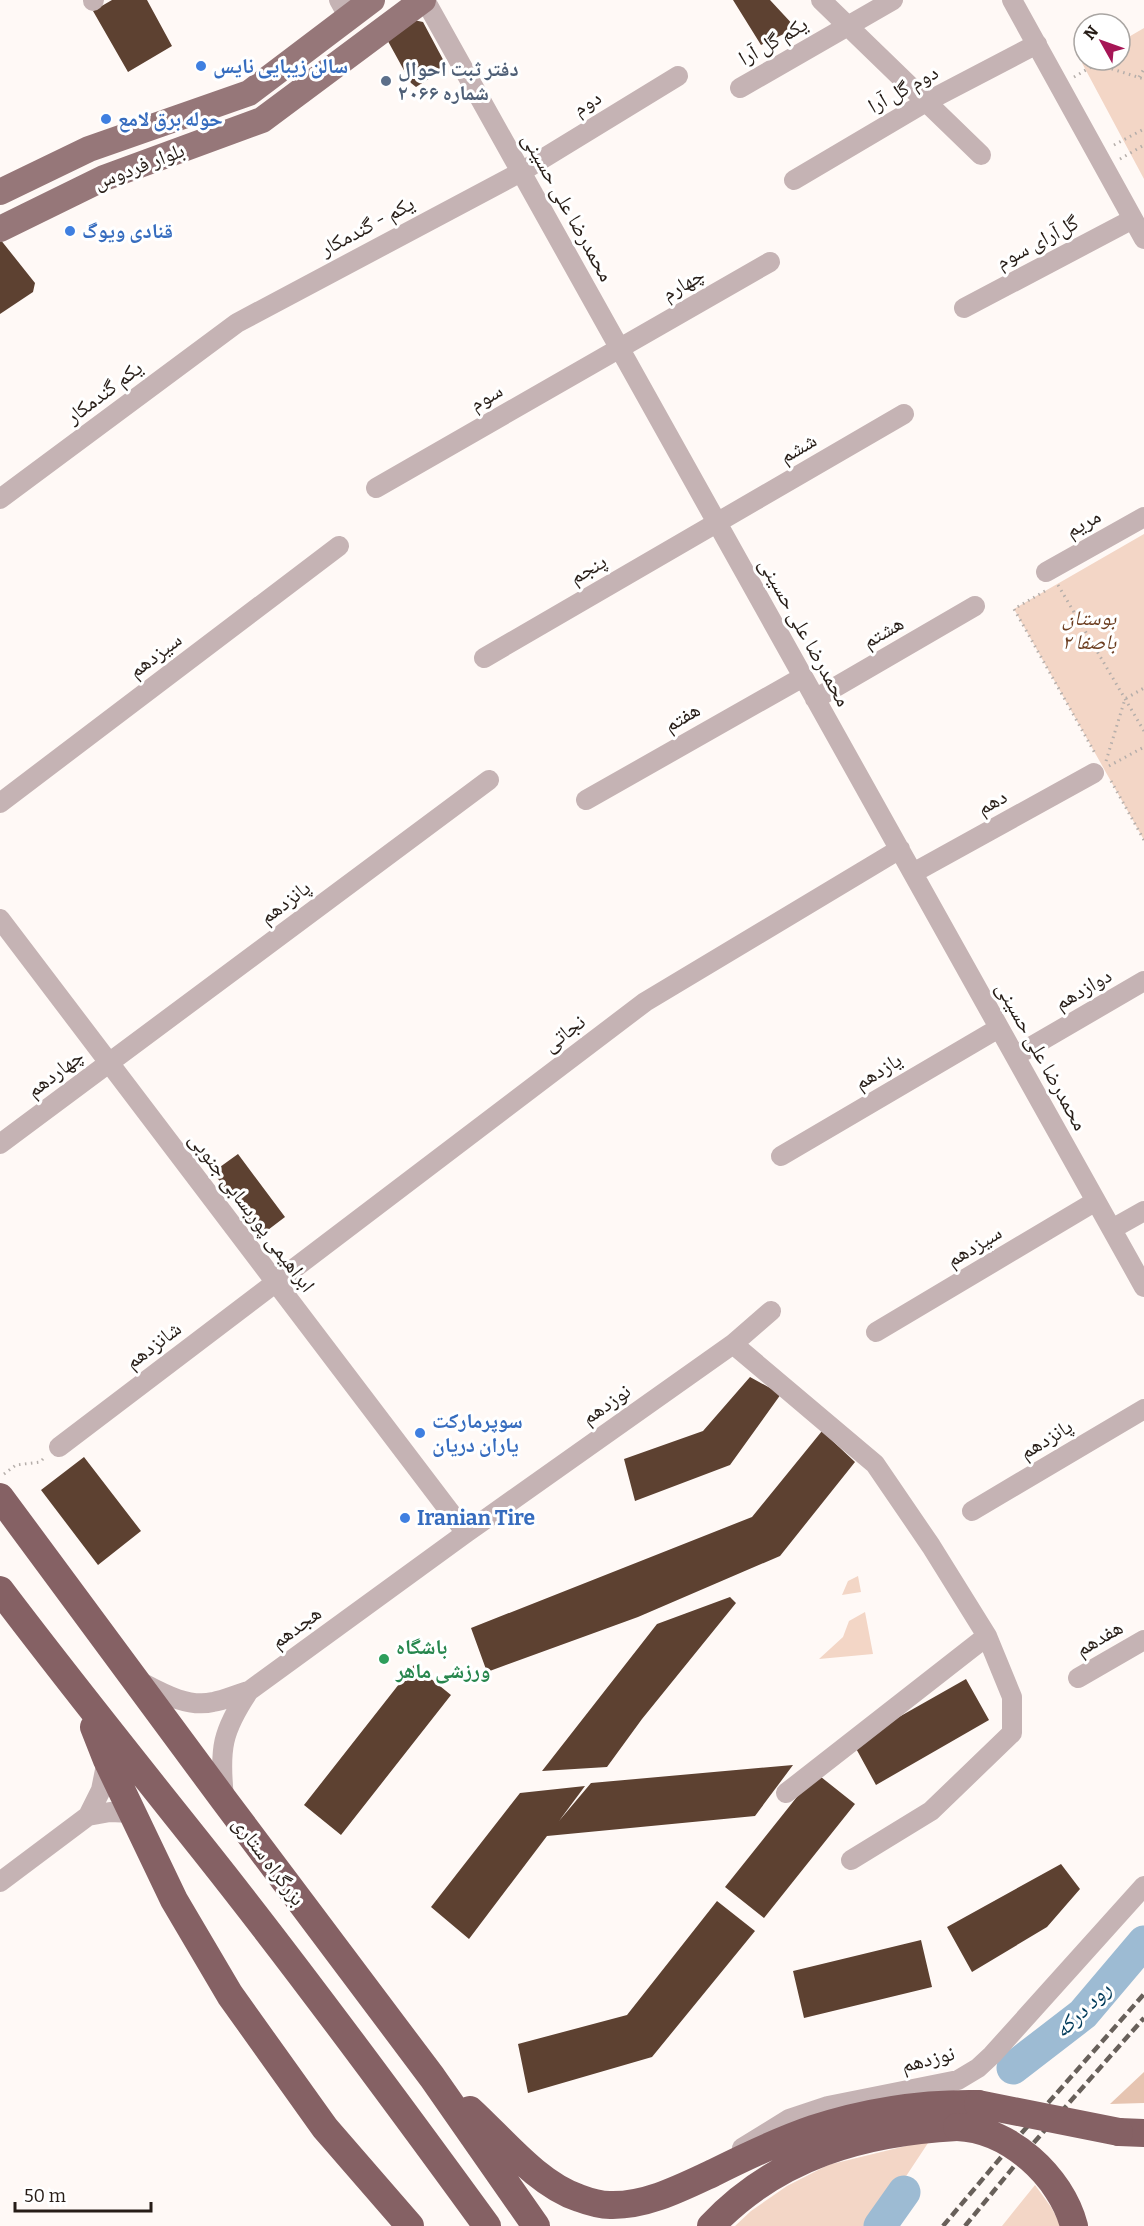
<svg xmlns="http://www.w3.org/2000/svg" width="1144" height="2226" font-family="Bitter,'Noto Naskh Arabic',serif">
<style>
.green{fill:#f3d6c6}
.forest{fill:#e6c4b1}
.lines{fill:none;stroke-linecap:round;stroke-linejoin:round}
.river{stroke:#9dbbd3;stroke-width:33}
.building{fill:#5d4131}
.path{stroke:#b5aeaa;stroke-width:3;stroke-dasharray:1.5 4.5;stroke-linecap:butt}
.minor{stroke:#c5b3b4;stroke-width:20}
.major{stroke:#967779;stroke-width:26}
.highway{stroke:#856164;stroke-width:28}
.rail{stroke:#68605a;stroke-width:4.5;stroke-dasharray:9 4.5;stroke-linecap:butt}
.highway-bridge{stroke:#856164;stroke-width:28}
.shop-dot{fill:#3f7fe0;stroke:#fff;stroke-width:2}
.service-dot{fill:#5c6f8a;stroke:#fff;stroke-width:2}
.leisure-dot{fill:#2e9e5b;stroke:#fff;stroke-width:2}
.labels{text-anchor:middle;stroke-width:6;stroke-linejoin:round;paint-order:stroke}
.street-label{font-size:21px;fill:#271d17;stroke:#fff}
.shop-label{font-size:21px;font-weight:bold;fill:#366cbe;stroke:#fff;text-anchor:start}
.service-label{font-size:21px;font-weight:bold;fill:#4e5e75;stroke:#fff;text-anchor:start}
.park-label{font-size:21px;font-style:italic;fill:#6c3e21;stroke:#fff}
.leisure-label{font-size:21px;font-weight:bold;fill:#27864d;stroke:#fff;text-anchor:start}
.water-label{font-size:22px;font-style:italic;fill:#003a59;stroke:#fff}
</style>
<rect width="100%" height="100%" fill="#fff9f6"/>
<path class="green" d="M1144 28V179L1082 63 1087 60H1120V42Z
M1144 534V840L1014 609Z
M858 1576 861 1592 842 1595 848 1581Z
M865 1612 873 1654 819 1659 843 1637 849 1621Z
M930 2140 887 2205 871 2226H735L751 2211 787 2186 828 2165Z
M1035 2185 1051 2207 1061 2226H1002Z"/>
<path class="forest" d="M1144 2072V2103L1110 2104Z"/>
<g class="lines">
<path class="river" d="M1013 2068 1083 2014 1144 1942
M880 2226 904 2192"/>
</g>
<path class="building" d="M112 0H147L172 46 128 72 93 11Z
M733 0H770L796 28 761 45Z
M409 19 423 22 447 67 416 87 411 83 384 34Z
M0 239 35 283 33 292 0 314Z
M238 1154 285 1217 260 1236 213 1172Z
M750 1377 781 1394 730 1465 635 1501 624 1459 703 1431Z
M822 1431 855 1462 780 1556 638 1617 487 1672 471 1628 752 1517Z
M84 1457 141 1531 98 1565 41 1490Z
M730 1597 736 1603 642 1719 607 1767 542 1771 657 1624Z
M414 1665 451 1695 341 1835 304 1805Z
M966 1679 989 1720 876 1785 853 1743Z
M793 1765 755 1816 547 1836 469 1939 431 1907 520 1793 585 1786 559 1821 591 1783Z
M816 1773 855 1804 764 1918 725 1887Z
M1061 1864 1080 1889 1047 1927 972 1972 947 1927Z
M717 1901 755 1931 652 2057 528 2093 518 2044 627 2015Z
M921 1940 932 1987 804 2018 793 1971Z"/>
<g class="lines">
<path class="path" d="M1074 77 1096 64 1144 79
M1139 77 1144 69
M1114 145 1144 129
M1120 159 1144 145
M1058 585 1144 731
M1045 591 1014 609 1096 755
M1106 761 1125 699 1144 688
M1109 766 1144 747
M1111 781 1144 840
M4 1474 16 1465 40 1462 44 1458"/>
<path class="minor" d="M339 0 349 18
M425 0 1144 1287
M821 0 981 155
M1012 0 1144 239
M93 1 94 0
M740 88 893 0
M794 180 926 102 1037 44
M964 308 1133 219
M376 488 770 262
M0 499 237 323 521 172 678 76
M1046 572 1144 517
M484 658 904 414
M815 699 975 606
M586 800 803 677
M0 803 339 546
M913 873 1094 773
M0 919 466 1533
M1015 1056 1144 981
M0 1144 489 780
M781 1156 999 1028
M1112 1229 1144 1211
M876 1332 1096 1201
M733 1344 875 1464 931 1546 987 1636 1012 1697V1733L931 1811 851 1860
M59 1447 645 1002 900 849
M972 1511 1144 1409
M1078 1678 1144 1640
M141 1682C162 1693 188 1708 213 1702 225 1700 237 1694 249 1691
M786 1793 987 1636
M224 1797C219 1749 222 1731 249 1691L466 1533 733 1344 771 1311
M88 1816 110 1812 132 1813
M0 1882 88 1816 101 1790 107 1760
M742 2148 789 2119 828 2106 958 2080 978 2068 992 2055 1144 1886"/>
<path class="major" d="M0 192 89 149 249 93 372 0
M0 229 104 178 262 120 423 0"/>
<path class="highway" d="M0 1497 224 1800 432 2077 536 2226
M0 1590C68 1680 138 1767 208 1855 304 1976 396 2101 487 2226
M94 1727 107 1760 174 1900 230 1995 325 2128 410 2226
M470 2110C502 2139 537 2184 579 2198 587 2201 600 2205 610 2205 646 2206 681 2188 713 2173 745 2157 778 2141 813 2129 865 2112 922 2103 978 2104
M1119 2132 1144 2133
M711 2226C777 2156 863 2132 957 2127"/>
<path class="rail" d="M943 2226 1019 2136 1144 1994
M965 2226 1030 2147 1144 2018"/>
<path class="highway-bridge" d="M978 2104 1119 2132
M957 2127C1009 2129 1061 2176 1074 2226"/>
</g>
<g class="shop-dot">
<circle cx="201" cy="66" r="6"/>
<circle cx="106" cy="119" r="6"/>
<circle cx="70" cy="231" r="6"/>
<circle cx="420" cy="1433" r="6"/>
<circle cx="405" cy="1518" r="6"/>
</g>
<circle class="service-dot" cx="386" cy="81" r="6"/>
<circle class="leisure-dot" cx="384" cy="1659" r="6"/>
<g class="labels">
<g class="street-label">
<text transform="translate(773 41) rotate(-30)" y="7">یکم گل‌ آرا</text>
<text transform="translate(903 89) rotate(-29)" y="7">دوم گل‌ آرا</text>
<text transform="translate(587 103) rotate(-31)" y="7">دوم</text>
<text transform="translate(139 166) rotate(-21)" y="7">بلوار فردوس</text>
<text transform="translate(568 207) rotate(61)" y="7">محمدرضا علی حسینی</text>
<text transform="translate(367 226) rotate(-28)" y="7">یکم - گندمکار</text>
<text transform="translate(1037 242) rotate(-28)" y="7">گل‌آرای سوم</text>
<text transform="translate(683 284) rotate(-30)" y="7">چهارم</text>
<text transform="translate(104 392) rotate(-37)" y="7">یکم گندمکار</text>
<text transform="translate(486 397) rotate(-30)" y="7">سوم</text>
<text transform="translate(798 448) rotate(-30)" y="7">ششم</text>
<text transform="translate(1083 523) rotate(-29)" y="7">مریم</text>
<text transform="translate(588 569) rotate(-30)" y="7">پنجم</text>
<text transform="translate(805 632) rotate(61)" y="7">محمدرضا علی حسینی</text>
<text transform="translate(883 632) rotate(-30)" y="7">هشتم</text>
<text transform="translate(155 655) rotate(-37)" y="7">سیزدهم</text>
<text transform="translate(682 717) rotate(-30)" y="7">هفتم</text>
<text transform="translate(992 802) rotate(-29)" y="7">دهم</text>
<text transform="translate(285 902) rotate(-37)" y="7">پانزدهم</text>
<text transform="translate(1083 989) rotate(-30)" y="7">دوازدهم</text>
<text transform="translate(564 1033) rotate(-37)" y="7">نجاتی</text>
<text transform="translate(1042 1056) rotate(61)" y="7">محمدرضا علی حسینی</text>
<text transform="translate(878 1071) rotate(-31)" y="7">یازدهم</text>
<text transform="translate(55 1073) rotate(-37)" y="7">چهاردهم</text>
<text transform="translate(252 1212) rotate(53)" y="7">ابراهیمی پوربسابی جنوبی</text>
<text transform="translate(974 1246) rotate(-31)" y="7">سیزدهم</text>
<text transform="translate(153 1345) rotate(-37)" y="7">شانزدهم</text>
<text transform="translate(606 1404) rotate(-35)" y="7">نوزدهم</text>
<text transform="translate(1046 1439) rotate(-31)" y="7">پانزدهم</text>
<text transform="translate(296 1627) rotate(-36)" y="7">هجدهم</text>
<text transform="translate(1099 1638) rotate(-30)" y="7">هفدهم</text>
<text transform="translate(269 1861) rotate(53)" y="7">بزرگراه ستاری</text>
<text transform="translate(928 2059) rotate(-14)" y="7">نوزدهم</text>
</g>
<g class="shop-label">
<text x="213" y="73">سالن زیبایی نایس</text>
<text x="118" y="126">حوله برق لامع</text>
<text x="82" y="238">قنادی ویوگ</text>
<text x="432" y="1428">سوپرمارکت<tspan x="432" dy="24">یاران دریان</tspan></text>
<text x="417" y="1525">Iranian Tire</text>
</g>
<g class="service-label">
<text x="398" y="76">دفتر ثبت احوال<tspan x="398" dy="24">شماره ۲۰۶۶</tspan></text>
</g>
<g class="park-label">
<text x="1089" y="625">بوستان<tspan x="1089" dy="24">باصفا ۲</tspan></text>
</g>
<g class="leisure-label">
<text x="396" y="1654">باشگاه<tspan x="396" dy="24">ورزشی ماهر</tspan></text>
</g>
<g class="water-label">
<text transform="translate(1082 2009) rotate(-44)" y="8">رود درکه</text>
</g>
</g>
<g transform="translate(1102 42) rotate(310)"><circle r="28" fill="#ffffff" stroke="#a9a5a2" stroke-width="1.5"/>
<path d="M0-4.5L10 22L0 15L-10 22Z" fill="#a61656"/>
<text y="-9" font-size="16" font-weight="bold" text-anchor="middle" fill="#271d17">N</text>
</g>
<path d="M15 2202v9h136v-9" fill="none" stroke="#271d17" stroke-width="3"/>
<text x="24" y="2202" font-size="18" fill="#271d17" stroke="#ffffff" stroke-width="4.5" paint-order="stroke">50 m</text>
</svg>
